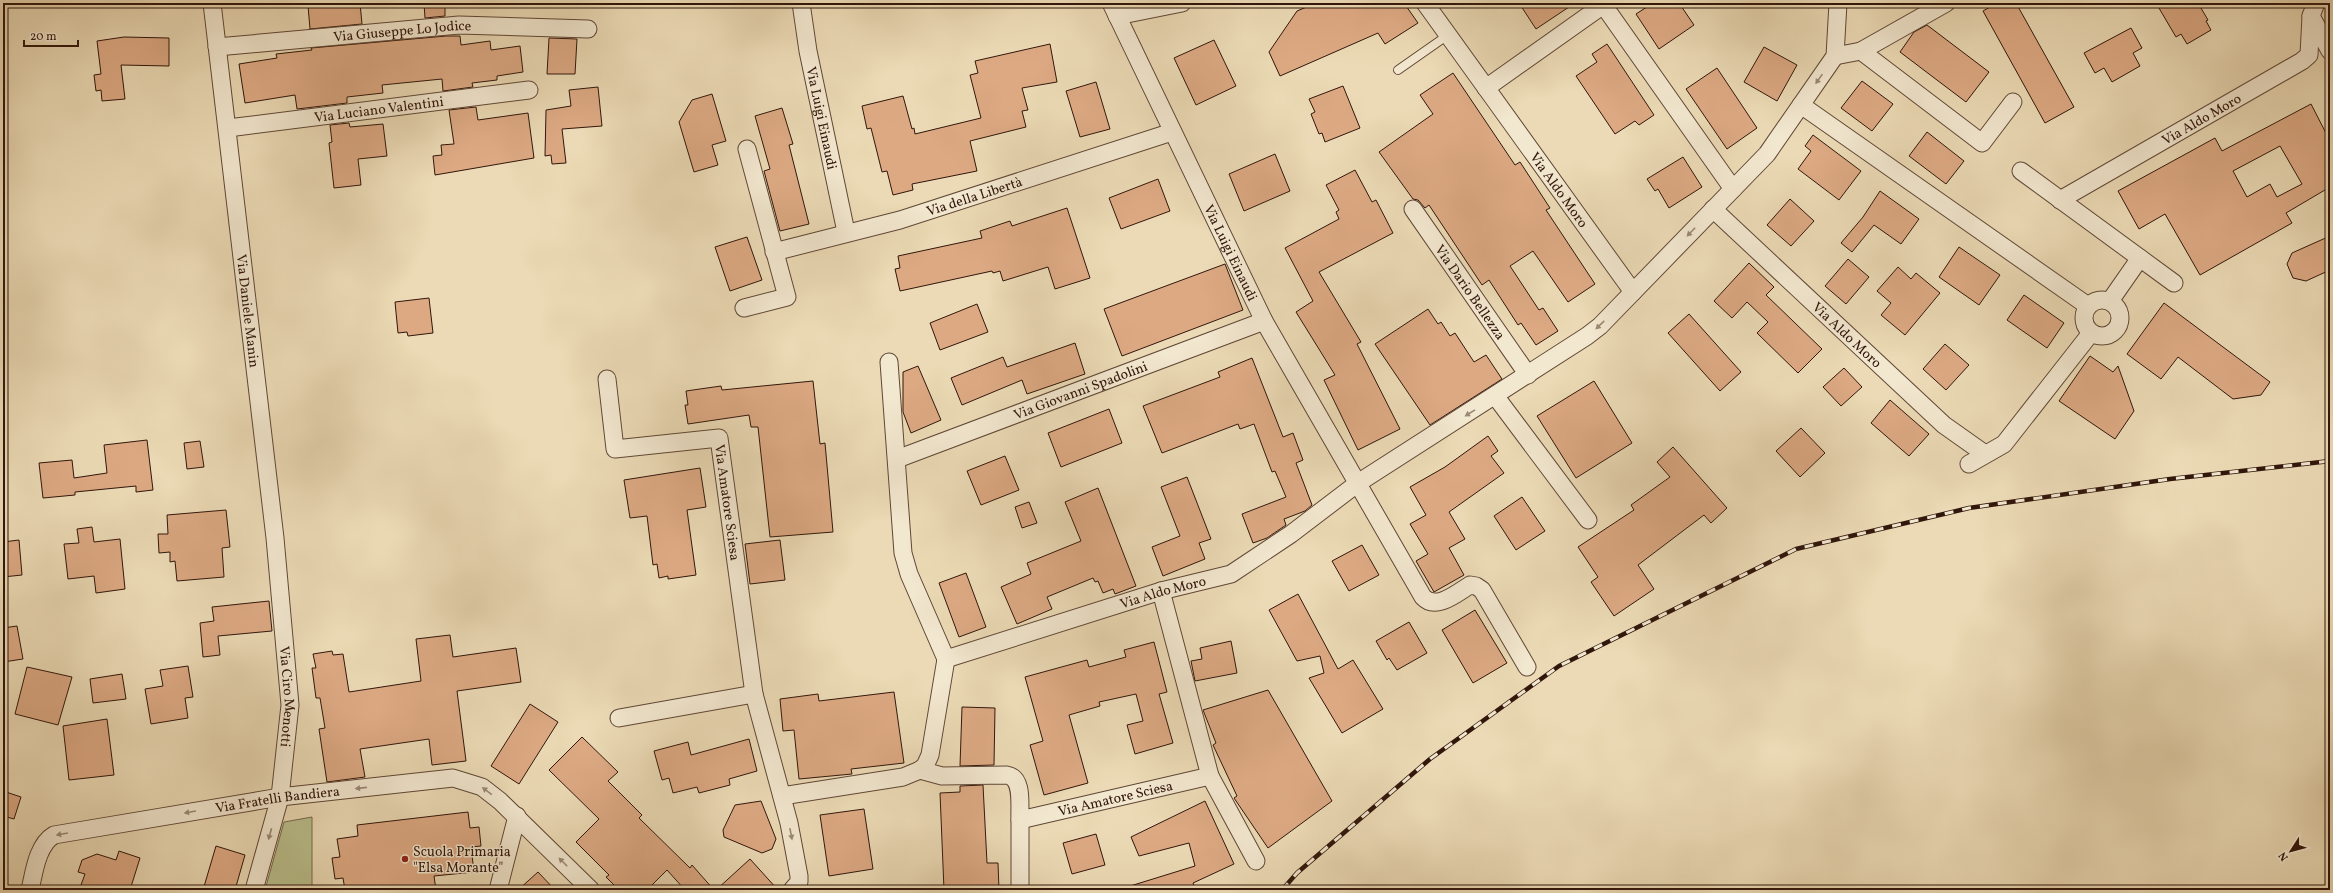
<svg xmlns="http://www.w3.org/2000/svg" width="2333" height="893" font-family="Vollkorn,serif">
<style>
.green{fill:#b9bf8c;stroke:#756a4c}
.building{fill:#dca983;stroke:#31160b;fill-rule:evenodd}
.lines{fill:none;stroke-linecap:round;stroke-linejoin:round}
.lane-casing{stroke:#604736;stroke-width:10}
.street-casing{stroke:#604736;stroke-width:19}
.lane{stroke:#f2e7cf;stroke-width:8}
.street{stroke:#f2e7cf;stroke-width:17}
.rail-casing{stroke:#31160b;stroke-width:4.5}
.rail{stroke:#f2e7cf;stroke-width:3;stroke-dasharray:9;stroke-linecap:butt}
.oneway{fill:#9b8977}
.poi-dot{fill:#8f2418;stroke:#f2e7cf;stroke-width:1.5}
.labels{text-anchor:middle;stroke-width:3;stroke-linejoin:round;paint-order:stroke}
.street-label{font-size:14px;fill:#31160b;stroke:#f2e7cf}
.poi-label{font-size:14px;fill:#31160b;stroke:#f2e7cf;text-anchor:start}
</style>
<rect width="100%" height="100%" fill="#ebdab5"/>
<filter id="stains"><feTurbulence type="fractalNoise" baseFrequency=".005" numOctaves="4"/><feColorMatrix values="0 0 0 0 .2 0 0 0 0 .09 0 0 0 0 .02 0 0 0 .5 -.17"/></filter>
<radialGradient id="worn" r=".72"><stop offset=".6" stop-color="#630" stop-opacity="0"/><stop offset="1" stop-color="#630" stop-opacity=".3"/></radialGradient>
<path class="green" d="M312 817V890H265L284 822Z"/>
<path class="building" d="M338 3H360L362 24 310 29 308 6Z
M424 3H445V16L425 18Z
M1316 3H1404L1418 23 1385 44 1378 33 1280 76 1269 52 1297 11Z
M1519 3H1575L1536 29Z
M1653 3H1679L1694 25 1659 49 1636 14Z
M1997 3H2016L2074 107 2045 123 1983 11Z
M2156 3H2198L2208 20 2206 21 2211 30 2187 44 2181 34 2176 37Z
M1927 25 1989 72 1966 102 1900 52 1914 32Z
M2131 28 2142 48 2133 53 2140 66 2112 82 2104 68 2095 73 2084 53Z
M446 36H460L461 45 490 41 491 50 520 46 523 72 497 76V80L472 83 473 87 443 91 442 79 382 85 383 93 347 97V103L314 107 297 109 295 95 245 103 239 64 277 58 276 54 312 50 311 48Z
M124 37 169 38V66L121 65 125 99 102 101 101 90 96 91 94 75 101 74 97 41Z
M549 38 577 39 575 74H547Z
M1214 40 1236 86 1196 105 1174 58Z
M1050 44 1057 82 1022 88 1028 110 1022 111 1026 127 970 141 977 171 912 184 913 190 893 195 887 171 882 172 871 128 867 129 862 106 903 96 912 129 914 128 915 134 981 118 970 75 978 73 975 61Z
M1607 44 1654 115 1639 125 1635 121 1615 134 1576 76 1597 62 1592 54Z
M1764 47 1797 65 1777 101 1744 82Z
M1717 68 1757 128 1727 149 1686 89Z
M1453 73 1515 165 1520 162 1550 208 1546 210 1595 284 1568 302 1533 251 1510 266 1539 310 1543 308 1558 331 1536 345 1521 323 1518 325 1489 280 1482 285 1429 205 1425 208 1418 200 1413 199 1379 152 1433 114 1420 95Z
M1862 81 1893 104 1872 131 1841 108Z
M1096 82 1110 129 1080 137 1066 91Z
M1343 86 1360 128 1325 142 1322 133 1319 134 1311 114 1315 112 1309 99Z
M598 87 602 126 562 129 566 163 552 164 551 155 545 156 546 110 571 106 569 90Z
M712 94 726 141 712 145 718 165 694 172 679 122 692 100Z
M2311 104 2330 141V187L2286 213 2292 223 2200 275 2165 214 2139 229 2118 191 2215 138 2222 151ZM2280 146 2302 184 2277 197 2270 184 2247 197 2233 171Z
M476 107 478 120 528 113 534 158 435 175 433 156 442 155 441 145 454 144 449 110Z
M782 108 793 144 789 145 809 224 780 231 764 171 770 169 755 116Z
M349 123 350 127 383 124 387 156 358 159 361 185 334 188 329 143 332 142 330 125Z
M1927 132 1964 161 1946 184 1909 156Z
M1813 135 1861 171 1839 200 1798 169 1811 151 1805 146Z
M1275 154 1290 191 1244 211 1229 174Z
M1683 157 1702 187 1669 208 1658 189 1655 191 1647 179Z
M1355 170 1372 202 1376 200 1393 233 1319 272 1361 342 1357 344 1400 429 1358 450 1324 380 1335 375 1296 312 1313 301 1285 248 1339 219 1336 212 1339 210 1326 185Z
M1158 179 1170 211 1121 229 1109 198Z
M1880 191 1919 219 1901 244 1874 225 1852 252 1841 243 1863 217Z
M1790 199 1814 221 1791 246 1767 225Z
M1067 208 1090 278 1055 289 1048 267 1003 281 1000 271 993 273 992 271 900 291 895 269 900 268 898 256 982 238 980 231 1010 221 1012 226Z
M2330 236V270L2306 281 2293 278 2287 264 2292 253Z
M747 237 762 280 730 291 715 247Z
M1959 247 2000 275 1979 305 1939 277Z
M1848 259 1869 277 1846 304 1825 286Z
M1749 263 1774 287 1766 295 1822 349 1798 373 1757 333 1768 322 1747 302 1732 318 1714 301Z
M1225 264 1243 310 1122 356 1104 309Z
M1898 267 1911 279 1916 273 1940 293 1905 335 1881 315 1891 303 1877 291Z
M2024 295 2064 323 2047 348 2007 320Z
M429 298 433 333 408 336 407 332 398 333 395 302Z
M2164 303 2270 382 2261 395 2233 399 2178 357 2161 379 2127 354Z
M977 304 988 332 940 350 930 323Z
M1428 309 1438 324 1441 322 1450 336 1455 333 1474 362 1486 355 1502 379 1430 425 1375 344Z
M1689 314 1741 372 1720 391 1668 333Z
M1075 343 1085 374 1027 394 1022 380 962 405 951 378 1003 357 1007 367Z
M1945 344 1969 365 1946 390 1923 369Z
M2090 356 2113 372 2118 366 2134 411 2115 439 2059 401Z
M1252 358 1283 437 1293 433 1303 460 1296 463 1312 505 1305 511 1284 519 1286 525 1267 538 1253 543 1242 514 1286 497 1275 471 1272 472 1254 424 1240 429 1238 424 1162 453 1143 406 1220 377 1218 372Z
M918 366 941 420 911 433 903 412V372Z
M1844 368 1862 387 1841 406 1823 387Z
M813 381 820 444 825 443 833 532 770 537 758 427H751L749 415 688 424 685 405H688L686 391 721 386 722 390Z
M1594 381 1632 443 1576 478 1537 416Z
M1890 400 1929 434 1909 456 1871 423Z
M1109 409 1122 443 1061 467 1048 433Z
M1801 428 1825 453 1800 477 1776 451Z
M1488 436 1498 451 1491 456 1504 473 1449 512 1465 539 1449 548 1464 575 1434 592 1416 561 1428 554 1410 524 1426 515 1410 487 1445 467Z
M147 440 153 490 136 492V486L75 492V495L43 498 39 463 72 460 74 478 107 473 104 445Z
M200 441 204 467 187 469 184 443Z
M1673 447 1727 508 1711 523 1704 515 1638 565 1654 589 1614 616 1591 582 1598 577 1578 547 1634 510 1631 505 1670 477 1657 462Z
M1005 456 1019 490 981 505 967 471Z
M700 468 706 507 687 510 696 575 668 579V576L659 578 657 564 653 565 647 516 630 518 624 480Z
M1187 477 1211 539 1199 543 1205 559 1163 576 1152 547 1180 536 1161 487Z
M1098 488 1136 586 1115 594 1113 589 1103 593 1098 581 1095 582 1093 578 1047 597 1052 609 1017 624 1001 587 1031 574 1027 563 1081 541 1065 502Z
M1522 497 1545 531 1516 550 1494 516Z
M1029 502 1037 523 1022 528 1015 507Z
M226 510 230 547 222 548 224 577 177 581 175 561 170 562V552L159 553 158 534H168L167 515Z
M92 527 94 542 120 539 125 589 96 593 94 576 68 579 64 544 79 543 77 529Z
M19 540 22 575 3 577V542Z
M780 540 785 580 750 584 745 544Z
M1362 545 1379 575 1349 591 1332 561Z
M966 573 986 627 959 637 939 583Z
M1298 594 1338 669 1353 660 1383 709 1342 733 1309 678 1324 673 1320 656 1297 661 1269 610Z
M269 601 272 631 218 636 220 655 203 657 200 623 214 621 212 607Z
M1475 610 1507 663 1473 683 1442 630Z
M1409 622 1427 653 1397 670 1389 658 1387 660 1376 641Z
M17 626 23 659 3 662V628Z
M450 635 453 657 516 648 521 682 457 691 466 761 432 765 429 739 360 749 365 777 327 782 319 729 325 728 320 698H316L312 668H316L313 654 332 651 333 655 343 654 349 692 421 681 416 639Z
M1231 641 1237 673 1195 681 1191 661 1202 659 1200 648Z
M1154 642 1167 692 1159 694 1173 743 1135 754 1127 725 1143 721 1136 694 1099 702 1100 706 1069 715 1088 783 1044 795 1030 745 1043 741 1025 677 1087 660 1089 667 1126 657 1124 650Z
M188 666 193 697 185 698 188 718 151 724 145 689 163 686 160 670Z
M27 667 72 677 58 725 15 714Z
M122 674 126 699 93 703 90 679Z
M1268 690 1332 801 1268 848 1234 798 1237 796 1213 745 1216 743 1203 710Z
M894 692 904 763 851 769 852 774 799 779 794 730 783 731 780 699 818 694 819 701Z
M530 704 558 722 519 784 491 766Z
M962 707 995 708 994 765 960 766Z
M107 719 114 775 69 780 63 726Z
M582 737 618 772 608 781 642 815 639 818 690 868 692 865 714 890H685L667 870 647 890H619L606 877 609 875 576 842 599 819 549 770Z
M749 739 757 771 729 779 730 785 699 793 697 787 673 793 669 778 662 780 654 751 688 742 691 755Z
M983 785 987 863H998L999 890H944L940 793 960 792V786Z
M3 791 21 797 14 819 3 816Z
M761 801 776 839 772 849 762 853 724 837 723 830 735 805Z
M1205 801 1234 864 1193 883 1196 890H1128L1127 887 1195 866 1189 843 1139 856 1131 837Z
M864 809 873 869 829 876 820 815Z
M468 812 470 828 479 827 481 846 471 847 474 872 434 876 436 890H345L343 878 335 879 332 858 340 857 337 839 358 836 357 825Z
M1096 834 1105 865 1072 874 1063 843Z
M216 846 245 855 235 890H203Z
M119 851 140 858 130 890H96L81 885 85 874 78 872 82 860 97 854 116 860Z
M750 859 778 890H716Z
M538 872 555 890H518Z"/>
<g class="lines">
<g class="lane-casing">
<path id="lane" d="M1398 70 1448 35"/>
</g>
<g class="street-casing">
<g id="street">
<path id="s1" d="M212 3 275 538 290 705 280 797 254 890"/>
<path id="s2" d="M801 3 808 51 846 232"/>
<path id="s3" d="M1111 3 1264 321 1423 597C1436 611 1457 593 1470 585L1476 586 1482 590 1527 667"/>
<path id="s4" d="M1425 3 1633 292"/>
<path d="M1602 3 1733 189"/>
<path d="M2316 3 2311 16 2330 51"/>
<path d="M1117 16 1182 3"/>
<path id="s5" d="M217 47 459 25 588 29"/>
<path d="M1861 51 1946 3"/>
<path d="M1835 56 1861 51 1982 143 2013 102"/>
<path d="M1486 88 1606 3"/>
<path d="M1801 105 2088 306"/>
<path id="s6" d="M228 128 529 90"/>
<path d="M2021 171 2174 283"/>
<path id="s7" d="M2060 200 2302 61 2309 55 2311 16"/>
<path id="s8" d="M1413 209 1528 375"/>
<path id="s9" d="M1713 209 1944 425 1985 454"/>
<path id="s10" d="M774 252 900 220 1172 132"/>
<circle cx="2102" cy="318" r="18"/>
<path d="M2110 301 2140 258"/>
<path d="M744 308 787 297 747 149"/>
<path d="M889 362 903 553 909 574 946 659"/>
<path id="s11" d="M607 379 615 449 719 438 754 694 789 823 799 876V882L792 890"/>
<path d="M1496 397 1588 520"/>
<path id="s12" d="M897 459 1264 321"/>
<path d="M1969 464 2004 444 2091 333"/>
<path id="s13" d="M946 659 1161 591 1231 574 1291 534 1358 483 1587 336 1600 326 1767 154 1835 56 1838 3"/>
<path d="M619 718 754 694"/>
<path d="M920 770 925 766 930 755 946 659"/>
<path d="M1210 776 1256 861"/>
<path id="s14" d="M782 796 903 777 920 770 942 776 1007 775C1024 778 1019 806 1020 820L1210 776 1161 591"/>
<path d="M1020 820V890"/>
<path id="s15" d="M30 890C34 873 37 845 54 835L280 797 453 778 482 787 500 801 591 890"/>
<path d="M498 890 517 816"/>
</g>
</g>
<use href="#lane" class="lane"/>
<use href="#street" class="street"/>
<g class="rail-casing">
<path id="rail" d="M1282 890 1297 873 1430 759 1559 666 1796 549 1969 508 2170 479 2330 461"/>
</g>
<use href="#rail" class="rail"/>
</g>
<defs><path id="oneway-solid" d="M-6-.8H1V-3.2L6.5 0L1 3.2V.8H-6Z"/></defs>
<g class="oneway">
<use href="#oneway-solid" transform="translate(1819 79) rotate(125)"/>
<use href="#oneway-solid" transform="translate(1691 232) rotate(134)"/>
<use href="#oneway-solid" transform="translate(1600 325) rotate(136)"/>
<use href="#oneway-solid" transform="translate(1470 413) rotate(148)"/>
<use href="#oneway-solid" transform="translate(361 788) rotate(174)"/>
<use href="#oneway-solid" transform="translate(487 791) rotate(-143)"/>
<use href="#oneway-solid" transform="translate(190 812) rotate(170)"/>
<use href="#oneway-solid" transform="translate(62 834) rotate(170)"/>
<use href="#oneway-solid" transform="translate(270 834) rotate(105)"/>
<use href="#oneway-solid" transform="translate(791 834) rotate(79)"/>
<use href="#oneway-solid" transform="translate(563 862) rotate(-135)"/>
</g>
<circle class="poi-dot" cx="405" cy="859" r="4"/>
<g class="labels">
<g class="street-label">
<text dy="5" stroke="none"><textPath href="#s5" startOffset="186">Via Giuseppe Lo Jodice</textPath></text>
<text dy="5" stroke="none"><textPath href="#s6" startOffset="152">Via Luciano Valentini</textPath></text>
<text dy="5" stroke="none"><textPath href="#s2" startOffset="117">Via Luigi Einaudi</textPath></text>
<text dy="5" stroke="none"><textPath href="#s7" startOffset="163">Via Aldo Moro</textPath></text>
<text dy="5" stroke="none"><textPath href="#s4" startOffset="230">Via Aldo Moro</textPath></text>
<text dy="5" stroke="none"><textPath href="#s10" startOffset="208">Via della Libertà</textPath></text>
<text dy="5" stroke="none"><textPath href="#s3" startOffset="277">Via Luigi Einaudi</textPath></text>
<text dy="5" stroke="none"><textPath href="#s8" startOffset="101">Via Dario Bellezza</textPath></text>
<text dy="5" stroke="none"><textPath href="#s1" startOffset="310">Via Daniele Manin</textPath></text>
<text dy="5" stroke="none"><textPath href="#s9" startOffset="184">Via Aldo Moro</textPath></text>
<text dy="5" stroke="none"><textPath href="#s12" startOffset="196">Via Giovanni Spadolini</textPath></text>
<text dy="5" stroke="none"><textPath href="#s11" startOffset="240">Via Amatore Sciesa</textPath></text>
<text dy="5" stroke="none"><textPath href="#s13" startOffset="227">Via Aldo Moro</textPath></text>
<text dy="5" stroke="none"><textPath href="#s1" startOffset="698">Via Ciro Menotti</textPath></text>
<text dy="5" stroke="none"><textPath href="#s14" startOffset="377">Via Amatore Sciesa</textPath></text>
<text dy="5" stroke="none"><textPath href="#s15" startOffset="288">Via Fratelli Bandiera</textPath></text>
</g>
<g class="poi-label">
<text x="413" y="856">Scuola Primaria<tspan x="413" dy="16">"Elsa Morante"</tspan></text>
</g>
</g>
<rect width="2333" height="893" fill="none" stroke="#ebdab5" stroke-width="16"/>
<rect x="4" y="4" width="2325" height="885" fill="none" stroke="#31160b" stroke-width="2"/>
<rect x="8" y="8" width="2317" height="877" fill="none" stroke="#31160b"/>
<g transform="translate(2291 851) rotate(234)" stroke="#f2e7cf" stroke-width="3" paint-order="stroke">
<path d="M0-3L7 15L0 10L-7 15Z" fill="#31160b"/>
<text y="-6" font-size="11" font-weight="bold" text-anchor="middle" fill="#31160b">N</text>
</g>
<path d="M24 40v6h54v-6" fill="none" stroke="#31160b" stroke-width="2"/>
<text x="30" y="40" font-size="12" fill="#31160b" stroke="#f2e7cf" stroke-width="3" paint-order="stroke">20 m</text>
<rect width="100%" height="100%" filter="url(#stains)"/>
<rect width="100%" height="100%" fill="url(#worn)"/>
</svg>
